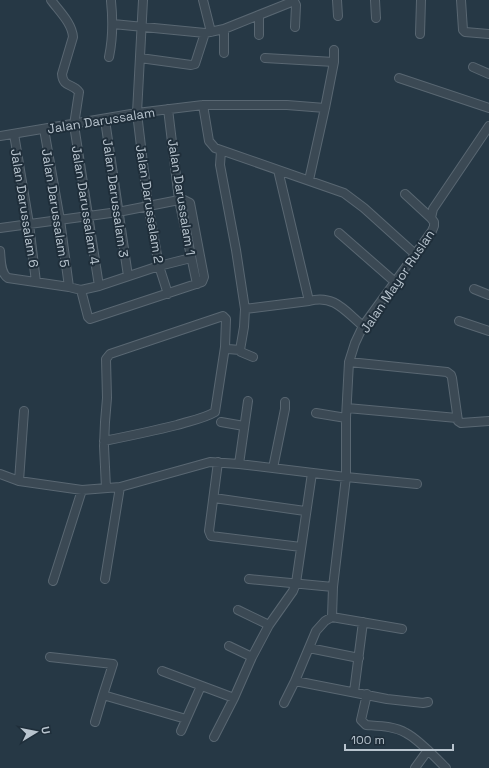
<svg xmlns="http://www.w3.org/2000/svg" width="489" height="768" font-family="'Space Grotesk',sans-serif">
<style>
.lines{fill:none;stroke-linecap:round;stroke-linejoin:round}
.minor-casing{stroke:#596772;stroke-width:10}
.minor{stroke:#3b4954;stroke-width:8}
.labels{text-anchor:middle;stroke-width:4;stroke-linejoin:round;paint-order:stroke}
.street-label{font-size:13px;fill:#b8c4ce;stroke:#1f2e3a}
</style>
<rect width="100%" height="100%" fill="#263845"/>
<g class="lines">
<g class="minor-casing">
<path id="minor" d="M51 0C59 11 72 23 73 37L62 74C63 88 73 83 79 92L74 125 99 286
M143 0 137 113 148 205 159 266 168 294
M203 0 211 32
M337 0 338 16
M375 0 376 18
M461 0 463 30 465 32 489 34
M113 24 205 33 224 29 294 1 296 5 295 27
M420 34 421 0
M259 35V15
M224 53V29
M109 57C113 38 113 20 111 1
M140 58 191 65 195 64 205 33
M265 58 334 62
M473 67 489 74
M399 78 489 108
M203 105 209 141 215 148 344 193 364 208 415 254
M168 109 179 200 197 284
M105 120 128 276
M44 129 60 220 69 287
M14 134 29 224 36 282
M0 136 137 113 203 105H287L325 108
M221 151 220 165 236 250 245 309 244 327 240 350 241 352 253 357
M278 170 309 301
M309 180 325 108 334 62V50
M405 194 431 218
M0 228 118 212 179 200H184L190 203 204 277 202 282 90 319 88 317 81 290
M339 233 395 282
M0 251C1 260 0 273 8 278L69 287 81 290 99 286 159 266 191 258
M474 289 489 295
M245 309 309 301C334 294 345 311 363 326
M459 321 489 331
M349 362 447 372 451 375 452 378 458 421 461 423 489 421
M347 408 457 418
M316 413 346 418
M221 422 244 426
M104 441C129 436 153 431 177 425 189 421 203 419 215 412L225 347
M218 462 209 531 211 536 301 547
M239 464 248 401
M273 468 285 409V402
M0 474 19 481 82 490 120 487 210 462 239 464 346 477 417 484
M19 481 24 411
M106 488 104 446 105 422 107 398 106 359 110 354 223 316 226 319 225 347 228 349 240 350
M214 498 305 511
M105 579 120 487
M249 579 333 587 346 477V418L349 362 355 343 363 326 432 231 434 226V222L431 218 433 209 489 126
M53 581 82 490
M238 610 269 625
M332 617 333 587
M229 646 252 657
M309 648 359 658
M50 657 113 664 103 695 186 719
M162 671 234 698
M295 681 387 699 423 703 428 702
M354 692 363 622
M367 694 361 720 366 725C379 726 394 726 406 733 418 739 436 758 446 768
M284 703 295 681 316 631 325 621 332 617 402 629
M95 722 103 695
M181 731 201 686
M214 737 234 698 252 657 269 625 293 591 296 583 312 473
M415 768 428 750"/>
</g>
<use href="#minor" class="minor"/>
</g>
<g class="labels">
<g class="street-label">
<text transform="translate(101 120) rotate(-9)" y="5">Jalan Darussalam</text>
<text transform="translate(182 197) rotate(81)" y="5">Jalan Darussalam 1</text>
<text transform="translate(116 198) rotate(82)" y="5">Jalan Darussalam 3</text>
<text transform="translate(150 204) rotate(81)" y="5">Jalan Darussalam 2</text>
<text transform="translate(86 205) rotate(81)" y="5">Jalan Darussalam 4</text>
<text transform="translate(25 208) rotate(81)" y="5">Jalan Darussalam 6</text>
<text transform="translate(56 208) rotate(81)" y="5">Jalan Darussalam 5</text>
<text transform="translate(397 281) rotate(-56)" y="5">Jalan Mayor Ruslan</text>
</g>
</g>
<g transform="translate(36 732) rotate(80)" stroke="#1f2e3a" stroke-width="3" paint-order="stroke">
<path d="M0-3L7 15L0 10L-7 15Z" fill="#b8c4ce"/>
<text y="-6" font-size="11" font-weight="bold" text-anchor="middle" fill="#b8c4ce">U</text>
</g>
<path d="M345 744v6h108v-6" fill="none" stroke="#b8c4ce" stroke-width="2"/>
<text x="351" y="744" font-size="12" fill="#b8c4ce" stroke="#1f2e3a" stroke-width="3" paint-order="stroke">100 m</text>
</svg>
